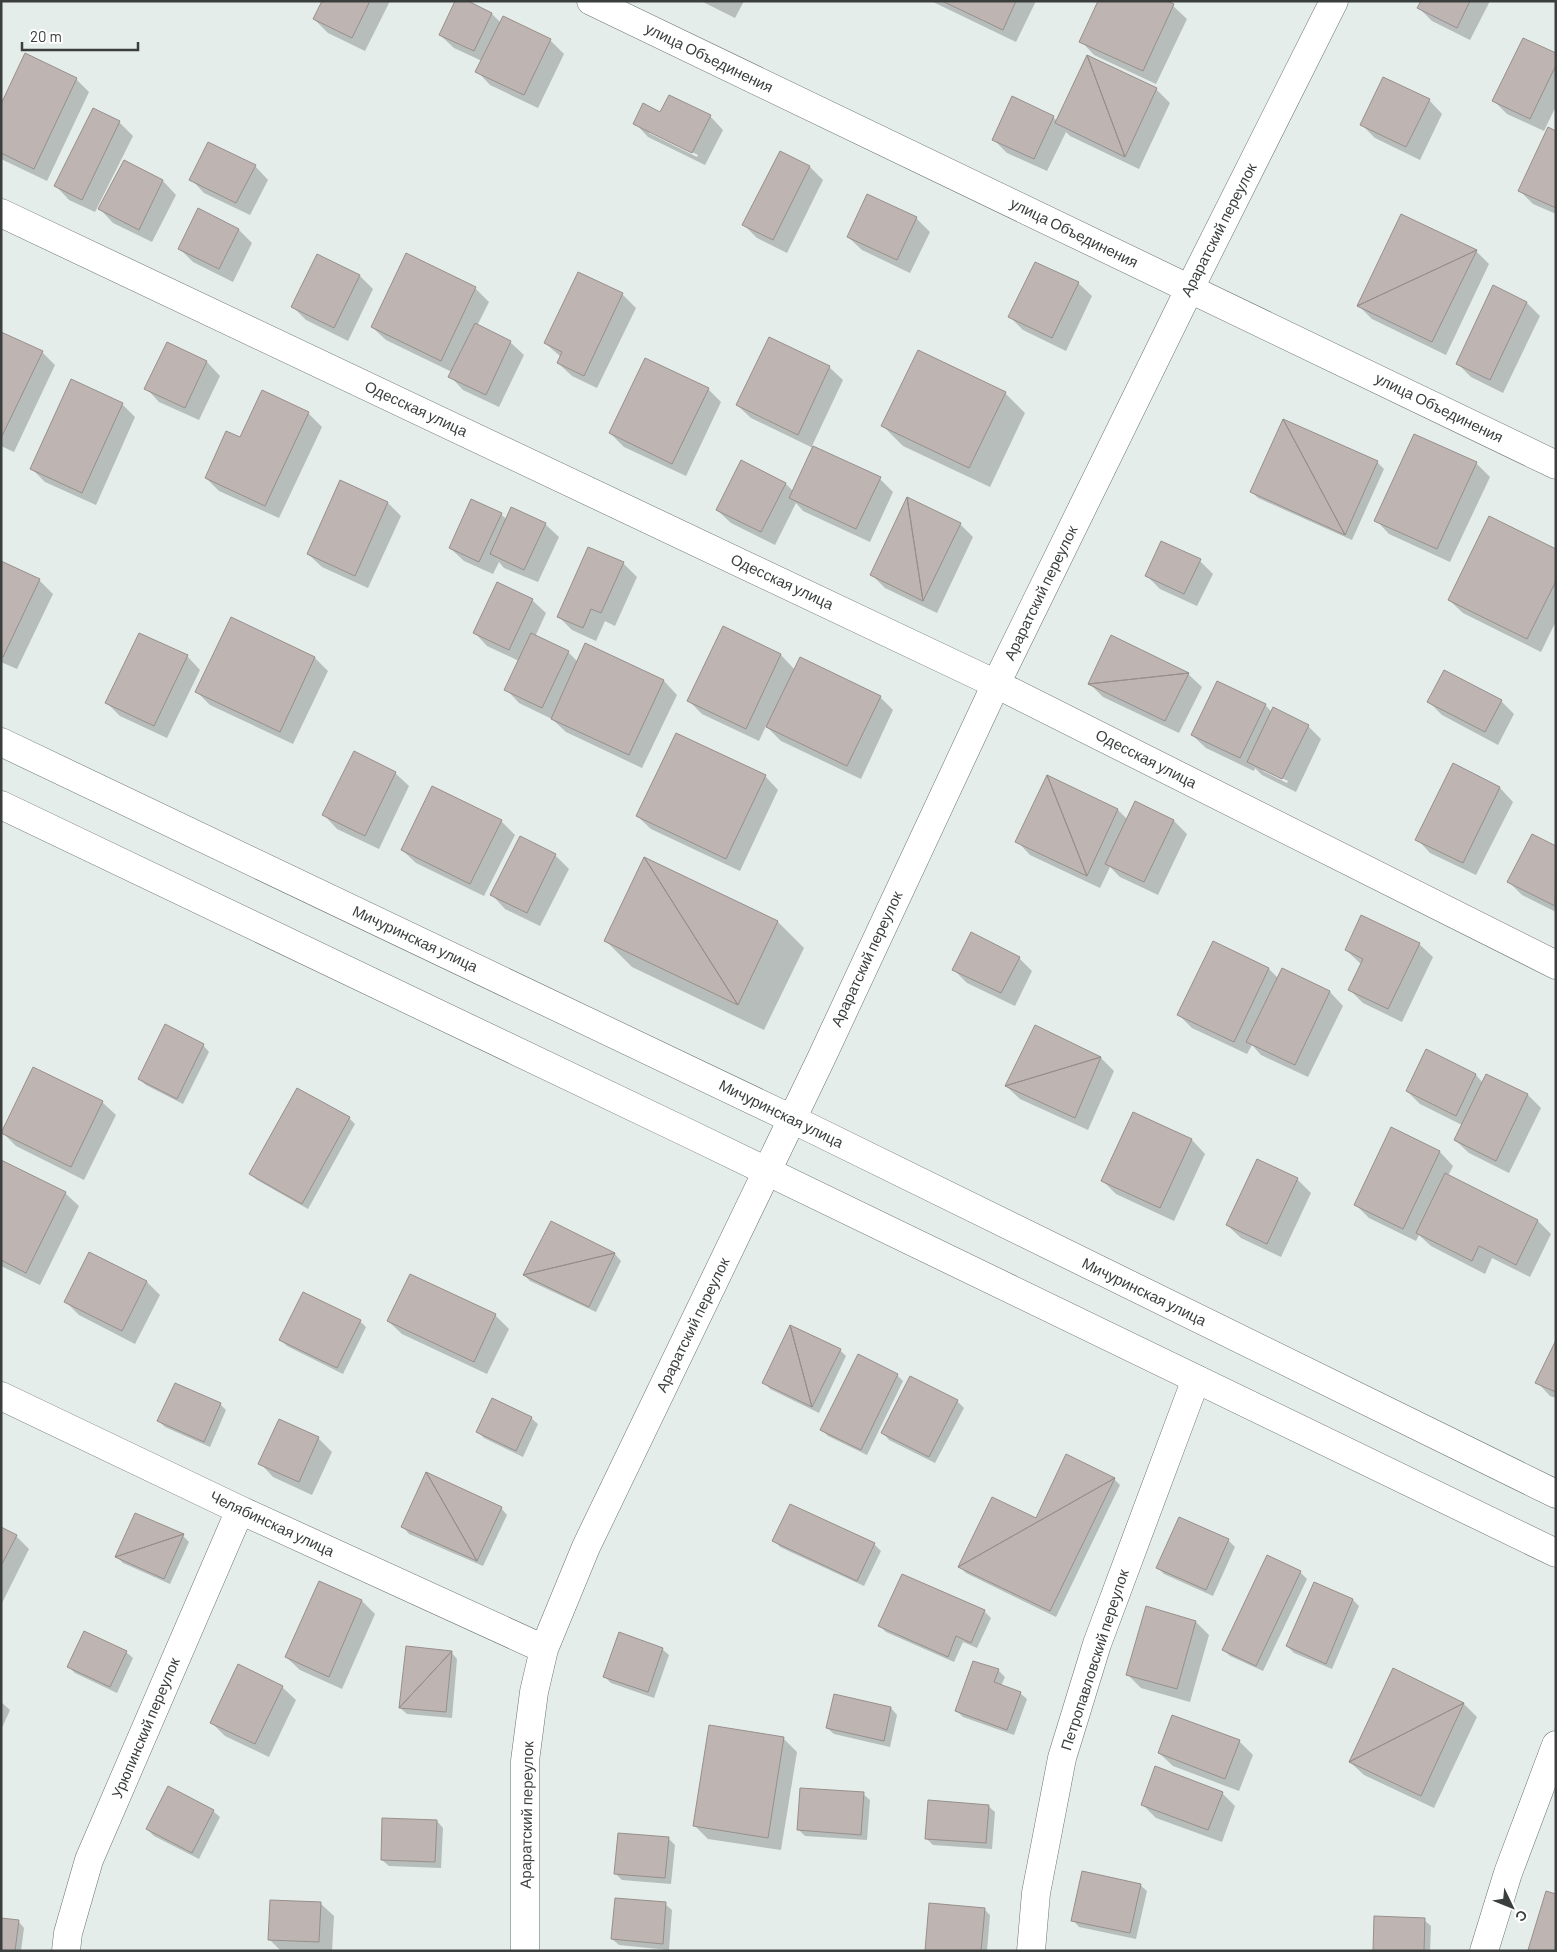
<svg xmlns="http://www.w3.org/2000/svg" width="1557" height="1952" font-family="Barlow,sans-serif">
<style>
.shadow{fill:#0003;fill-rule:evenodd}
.building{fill:#beb5b2;stroke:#978f8c}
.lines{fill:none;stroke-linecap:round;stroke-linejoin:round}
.minor-casing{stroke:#6c7472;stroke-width:29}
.secondary-casing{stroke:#6c7472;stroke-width:29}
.minor{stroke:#fff;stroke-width:28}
.secondary{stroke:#fff;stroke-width:28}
.labels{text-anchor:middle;stroke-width:5;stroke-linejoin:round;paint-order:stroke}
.street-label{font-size:15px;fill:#3a3e3d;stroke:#fff}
</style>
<rect width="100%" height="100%" fill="#e4edea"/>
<path class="shadow" d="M323 1H390L365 51 328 33 314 19Z
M701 1H744L735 18Z
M931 1H1036L1016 42Z
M1164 1 1173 6 1187 19 1156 84 1094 55 1081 41Z
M1422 1H1490L1470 40 1432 21 1419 8Z
M492 14 501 23 550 40 564 54 538 108 490 85 477 71 482 61 454 48 440 35Z
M1556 55V106L1544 131 1507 114 1494 101Z
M76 79 89 92 47 181 1 159V106Z
M1156 89 1170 103 1139 169 1070 136 1066 132 1047 171 1007 153 994 140 1053 117 1057 121Z
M1429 100 1442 114 1420 160 1375 138 1362 125Z
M93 110 119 122 133 136 95 212 69 200 56 186Z
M660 114 710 116 723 130 705 165 648 137 635 123ZM649 130 698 155 697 157 649 133Z
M1556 133V214L1533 204 1520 191Z
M780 152 810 167 823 180 787 253 757 238 744 225Z
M124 162 163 181 176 195 152 242 113 223 100 209Z
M255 166 268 180 250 215 204 193 191 179Z
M868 196 916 218 930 232 910 273 862 250 848 237Z
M199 210 239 230 252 243 233 282 193 262 179 248Z
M1476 251 1489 264 1446 355 1372 319 1358 305Z
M406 255 475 288 489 302 477 326 510 342 524 355 499 407 463 390 450 376 452 372 386 340 372 327Z
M579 273 623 295 636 308 597 388 572 376 558 363 561 357 545 343Z
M360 276 373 289 348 341 306 320 293 307Z
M1078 283 1092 296 1066 351 1023 330 1010 317Z
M1494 287 1527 303 1540 316 1503 393 1471 377 1457 363Z
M1 333 42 352 55 365 14 452 1 446Z
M168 343 207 362 220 376 199 420 159 402 146 388Z
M829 367 843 380 812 446 880 479 893 492 870 542 803 511 796 503 775 545 731 523 717 510 742 462 786 484 793 491 813 448 751 418 737 405Z
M708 389 721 402 686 476 624 447 610 433Z
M1005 393 1025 413 990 487 903 446 883 426Z
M122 404 135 417 96 505 45 482 32 469Z
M308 413 322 427 279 518 219 491 206 478 241 439Z
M1377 462 1384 469 1352 540 1258 498 1252 492Z
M1476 463 1490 477 1450 562 1389 534 1376 520Z
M340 481 388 503 401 516 368 588 322 567 308 554Z
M501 514 507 520 545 524 559 537 538 582 504 568 499 562 493 574 464 561 450 548Z
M960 524 973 537 937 613 885 588 872 575Z
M1556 550V621L1541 652 1463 613 1449 600Z
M1200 561 1213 574 1197 606 1160 589 1146 575Z
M1 562 39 580 53 594 17 669 1 662Z
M623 563 637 577 615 626 605 621 596 641 572 630 559 617Z
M532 600 546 613 535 637 568 652 578 662 586 645 664 681 677 695 642 768 566 732 552 719 519 703 506 689 519 661 487 646 474 632Z
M723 628 781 655 795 670 880 697 893 710 861 779 781 741 766 726 759 741 702 714 688 700Z
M187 656 200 670 167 738 120 716 107 703Z
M315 658 328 671 293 744 210 705 197 692Z
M1188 674 1202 687 1179 733 1103 697 1090 684Z
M1501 701 1514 714 1498 745 1442 715 1429 702Z
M1265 705 1272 712 1308 726 1321 739 1296 792 1262 775 1255 768 1254 771 1206 748 1192 735ZM1263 769 1288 781 1287 783 1263 771Z
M1453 765 1500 788 1513 802 1476 875 1430 853 1417 839Z
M395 773 409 786 379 849 337 829 324 815Z
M765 776 778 790 740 871 651 829 637 816Z
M1048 777 1118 810 1128 820 1136 803 1174 821 1187 834 1158 895 1120 877 1110 867 1100 888 1030 855 1017 841Z
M501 821 515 835 484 896 416 863 402 850Z
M1556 847V912L1522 895 1509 882Z
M555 855 569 869 540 926 505 909 492 895Z
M645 859 778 922 804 948 764 1030 632 967 606 941Z
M1419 944 1433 957 1402 1022 1363 1003 1350 990 1362 965 1346 950Z
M1019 958 1032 971 1015 1006 967 983 954 970Z
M1269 969 1279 979 1283 970 1330 992 1343 1006 1308 1077 1261 1055 1252 1045 1247 1054 1192 1028 1179 1015Z
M203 1045 209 1052 183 1104 146 1085 139 1079Z
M1427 1051 1476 1075 1483 1083 1487 1075 1528 1095 1541 1108 1509 1173 1469 1153 1455 1140 1462 1125 1420 1104 1407 1091Z
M1101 1058 1114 1071 1088 1130 1020 1099 1006 1086Z
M102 1102 116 1115 84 1180 16 1146 2 1132Z
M1134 1113 1192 1140 1205 1154 1174 1221 1116 1194 1103 1181Z
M349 1118 355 1124 308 1209 257 1180 250 1174Z
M1392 1129 1440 1152 1453 1166 1448 1176 1538 1221 1551 1234 1530 1277 1492 1258 1485 1274 1431 1246 1419 1235 1416 1241 1369 1218 1356 1205Z
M1 1161 65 1193 79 1206 40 1285 1 1266Z
M1258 1161 1298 1180 1311 1193 1281 1257 1241 1238 1227 1225Z
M551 1222 615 1254 621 1261 596 1312 530 1281 524 1275Z
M90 1253 147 1282 160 1295 135 1344 79 1315 65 1301Z
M495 1315 509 1329 487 1374 402 1334 388 1321Z
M360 1321 366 1327 343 1374 287 1346 281 1340Z
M1556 1343V1398L1550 1396 1537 1382Z
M840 1350 846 1356 819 1413 770 1389 764 1382Z
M897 1375 903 1381 867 1455 828 1436 822 1430Z
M957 1401 964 1408 935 1463 889 1440 883 1433Z
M220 1404 226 1410 210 1447 165 1427 159 1421Z
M531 1418 538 1424 523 1457 484 1438 478 1432Z
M279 1421 318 1438 332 1452 312 1495 273 1477 260 1463Z
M1114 1479 1120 1485 1056 1617 966 1573 960 1567 1037 1519Z
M501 1508 507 1515 483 1566 409 1534 403 1527Z
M1 1529 16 1536 29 1549 1 1605Z
M183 1536 189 1542 170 1584 123 1563 116 1556Z
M774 1540 874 1544 881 1551 864 1586 780 1547Z
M1228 1540 1235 1547 1213 1596 1164 1574 1158 1568Z
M1300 1572 1307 1579 1263 1671 1230 1656 1224 1650Z
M1353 1600 1359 1606 1332 1669 1294 1653 1287 1646Z
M362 1601 375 1614 342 1689 300 1670 286 1657Z
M984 1611 991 1618 977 1648 963 1642 954 1662 886 1632 880 1626Z
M1196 1622 1209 1635 1190 1702 1141 1688 1127 1674Z
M662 1649 669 1655 654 1698 611 1683 605 1677Z
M126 1652 133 1658 117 1693 75 1673 69 1667Z
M451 1652 457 1659 452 1718 407 1714 400 1708Z
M998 1670 1005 1677 1001 1686 1020 1693 1027 1699 1014 1735 963 1717 957 1711Z
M282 1687 296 1700 269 1757 225 1736 212 1723Z
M1 1702 10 1710 1 1730Z
M1464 1704 1477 1717 1434 1808 1364 1775 1350 1762Z
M891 1708 897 1715 890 1747 834 1734 827 1728Z
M783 1738 797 1752 781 1850 708 1839 694 1825Z
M1239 1741 1253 1755 1239 1791 1173 1766 1159 1753Z
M1222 1793 1235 1806 1222 1842 1156 1818 1142 1804Z
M863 1794 870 1800 867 1840 805 1836 798 1829Z
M988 1806 995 1812 992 1849 933 1845 926 1838Z
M213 1811 220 1817 199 1859 154 1836 147 1829Z
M437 1821 443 1828 441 1868 389 1866 382 1860Z
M668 1838 675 1845 671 1884 622 1880 616 1874Z
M1140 1885 1147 1891 1136 1939 1079 1927 1073 1920Z
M320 1903 334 1916 332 1951H281L269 1939Z
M665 1904 672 1910 669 1950 619 1945 612 1939Z
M984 1909 990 1915 987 1951H927Z
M1424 1920 1431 1926 1430 1951H1374Z
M18 1921 24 1928 21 1951H1Z"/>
<path class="building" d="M322 1H370L352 38 313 19Z
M455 1H468L492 13 474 51 439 35Z
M942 1H1016L1003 30Z
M1098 1H1167L1174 4 1143 71 1079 42Z
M1421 1H1470L1457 28 1417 8Z
M503 16 551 39 524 95 475 72Z
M1523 38 1556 53V65L1530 119 1492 101Z
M25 53 77 78 34 169 1 153V104Z
M1087 55 1125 157 1055 123Z
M1087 55 1157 88 1125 157Z
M1383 77 1430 99 1406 147 1360 125Z
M669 95 711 115 692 153 633 124 643 103 660 112Z
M1012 96 1054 116 1034 159 992 140Z
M93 108 120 121 82 200 54 186Z
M1548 127 1556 131V208L1518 191Z
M208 142 256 165 236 203 189 180Z
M780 151 810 166 773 240 742 225Z
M124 160 163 180 139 230 98 209Z
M867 194 917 217 897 260 847 237Z
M198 208 239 229 219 269 178 249Z
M1401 214 1477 250 1357 306Z
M1477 250 1432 342 1357 306Z
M406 253 476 287 441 361 371 327Z
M317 254 360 275 334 328 291 307Z
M1035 262 1079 282 1052 338 1008 317Z
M578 272 623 293 584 376 557 363 562 352 544 343Z
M1493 285 1527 302 1490 380 1456 364Z
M475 323 511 341 486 395 448 377Z
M1 332 43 351 1 438Z
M769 337 830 366 798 435 736 405Z
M167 342 207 361 185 408 144 389Z
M918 350 1006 392 969 468 881 426Z
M645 358 709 388 672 464 609 433Z
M71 379 123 403 82 493 30 469Z
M262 390 309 412 265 506 205 478 226 431 240 437Z
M1283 419 1345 535 1250 492Z
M1283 419 1378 461 1345 535Z
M1414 434 1477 462 1437 549 1374 521Z
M813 446 881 477 856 529 789 498Z
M741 460 786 483 761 532 716 510Z
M340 480 388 502 355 576 307 554Z
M907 497 961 523 923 601Z
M907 497 923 601 870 575Z
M471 499 502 513 479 562 449 548Z
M511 507 546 523 524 570 490 554Z
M1489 516 1556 549V581L1527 639 1448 600Z
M1161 541 1201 559 1184 594 1145 576Z
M588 547 624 562 601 613 591 609 583 628 557 617Z
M1 561 40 579 3 657 1 656Z
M497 582 533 599 509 650 473 633Z
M231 617 315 657 280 732 195 692Z
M723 626 781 654 746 729 687 701Z
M139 633 188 655 154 726 105 703Z
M531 633 569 651 542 708 504 690Z
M1111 635 1189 673 1088 684Z
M585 643 664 680 629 755 551 719Z
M800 657 881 696 847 766 766 727Z
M1444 670 1502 700 1485 732 1427 702Z
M1189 673 1165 721 1088 684Z
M1217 681 1266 704 1240 758 1191 735Z
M1273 707 1309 725 1282 779 1247 762Z
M676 733 766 775 726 859 636 816Z
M354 751 396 772 365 836 322 815Z
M1453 763 1500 787 1463 863 1415 840Z
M1047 775 1118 809 1087 876Z
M1047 775 1087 876 1015 842Z
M432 786 502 820 470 884 401 850Z
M1135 801 1174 820 1144 882 1105 864Z
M1532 834 1556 846 1555 906 1507 882Z
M520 836 556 854 527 913 490 895Z
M644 857 738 1005 604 941Z
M644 857 778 921 738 1005Z
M1361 915 1420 943 1388 1009 1348 990 1363 959 1345 950Z
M971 932 1020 957 1001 993 952 970Z
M1213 941 1269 968 1234 1042 1177 1015Z
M1282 968 1330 991 1295 1065 1246 1042Z
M165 1024 204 1044 177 1099 138 1079Z
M1035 1025 1101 1057 1005 1086Z
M1426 1049 1476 1074 1456 1116 1406 1091Z
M1101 1057 1075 1118 1005 1086Z
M33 1067 103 1101 71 1167 1 1133Z
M1486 1074 1528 1094 1496 1161 1454 1140Z
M297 1088 350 1117 302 1204 249 1174Z
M1133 1112 1192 1139 1160 1208 1101 1181Z
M1391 1127 1440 1151 1403 1229 1354 1205Z
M1257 1159 1298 1178 1267 1244 1226 1225Z
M1 1160 66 1192 26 1273 1 1260Z
M1445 1173 1538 1220 1516 1265 1479 1246 1472 1261 1416 1233Z
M551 1221 615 1253 523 1275Z
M89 1252 147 1281 122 1331 64 1302Z
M615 1253 589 1307 523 1275Z
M410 1274 496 1314 474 1362 387 1321Z
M303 1292 361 1320 337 1368 279 1340Z
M790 1325 841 1349 812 1407Z
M790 1325 812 1407 762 1383Z
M1556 1340V1392L1535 1383Z
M858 1354 898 1374 861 1450 820 1430Z
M910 1376 958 1400 929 1457 881 1433Z
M175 1383 221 1403 204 1442 157 1421Z
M492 1398 532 1417 516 1451 476 1432Z
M279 1419 319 1437 299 1482 258 1464Z
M1066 1454 1115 1478 958 1567 992 1497 1036 1518Z
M426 1472 502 1507 477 1561Z
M426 1472 477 1561 401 1527Z
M1115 1478 1050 1611 958 1567Z
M790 1504 875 1543 857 1581 772 1541Z
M135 1513 184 1534 115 1557Z
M1179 1517 1229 1539 1206 1590 1156 1568Z
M1 1527 17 1535 1 1566Z
M184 1534 164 1579 115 1557Z
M1267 1555 1301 1571 1256 1666 1222 1650Z
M902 1574 985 1610 971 1643 956 1636 948 1657 878 1626Z
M319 1581 362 1600 329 1677 285 1657Z
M1314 1582 1353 1599 1326 1664 1286 1646Z
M1146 1606 1196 1621 1177 1689 1126 1675Z
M84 1631 127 1651 110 1687 67 1667Z
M619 1632 663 1648 648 1692 603 1677Z
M406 1646 452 1651 399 1708Z
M452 1651 446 1712 399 1708Z
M973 1661 999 1669 994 1682 1021 1692 1007 1730 955 1711Z
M238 1664 283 1686 255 1744 210 1723Z
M1393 1668 1464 1703 1349 1762Z
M834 1694 891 1707 884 1741 826 1728Z
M1464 1703 1421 1796 1349 1762Z
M1172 1715 1240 1740 1225 1779 1158 1753Z
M709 1725 784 1737 768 1838 693 1826Z
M1155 1766 1223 1792 1208 1830 1141 1805Z
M168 1786 214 1810 192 1853 146 1829Z
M800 1788 864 1792 861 1835 797 1830Z
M928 1800 989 1805 986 1843 925 1839Z
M382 1818 437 1820 435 1862 381 1860Z
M618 1833 669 1837 665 1878 614 1874Z
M1082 1871 1141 1884 1130 1933 1071 1921Z
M1546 1891 1556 1894V1951H1531L1528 1950Z
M615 1898 666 1902 663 1944 611 1939Z
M270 1900 321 1902 319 1942 268 1940Z
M929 1903 985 1908 981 1951H925Z
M1374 1916 1425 1918 1424 1951H1373Z
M1 1918 19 1920 15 1951H1Z"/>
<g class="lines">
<g class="minor-casing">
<path id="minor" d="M591 1 1556 465
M1 213 996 684 1556 965
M1 1396 240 1510 544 1649
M66 1951 68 1933 89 1860 240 1510
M525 1951V1761L534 1692 544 1649 586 1547 820 1061 996 684 1190 288 1334 1
M1031 1951 1036 1893 1062 1758 1097 1644 1196 1379
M1484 1951 1508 1873 1556 1745"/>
</g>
<g class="secondary-casing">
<path id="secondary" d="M1 742 792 1119 1556 1494
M1 805 692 1135 1556 1553"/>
</g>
<use href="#minor" class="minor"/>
<use href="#secondary" class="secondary"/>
</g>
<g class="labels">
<g class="street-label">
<text transform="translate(709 58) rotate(26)" y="5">улица Объединения</text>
<text transform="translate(1219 230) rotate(-63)" y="5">Араратский переулок</text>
<text transform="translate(1074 233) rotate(26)" y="5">улица Объединения</text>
<text transform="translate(1439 408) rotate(26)" y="5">улица Объединения</text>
<text transform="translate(416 409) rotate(25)" y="5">Одесская улица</text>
<text transform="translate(782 582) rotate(25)" y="5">Одесская улица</text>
<text transform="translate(1041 593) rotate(-64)" y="5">Араратский переулок</text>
<text transform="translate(1146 759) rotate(27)" y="5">Одесская улица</text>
<text transform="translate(415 939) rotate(25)" y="5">Мичуринская улица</text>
<text transform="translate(867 959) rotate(-65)" y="5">Араратский переулок</text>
<text transform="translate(781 1114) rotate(26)" y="5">Мичуринская улица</text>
<text transform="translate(1144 1292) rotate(26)" y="5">Мичуринская улица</text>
<text transform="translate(693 1325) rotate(-64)" y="5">Араратский переулок</text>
<text transform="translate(272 1524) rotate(25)" y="5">Челябинская улица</text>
<text transform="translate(1095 1660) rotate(-72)" y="5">Петропавловский переулок</text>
<text transform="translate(146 1728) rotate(-67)" y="5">Урюпинский переулок</text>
<text transform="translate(527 1815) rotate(-89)" y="5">Араратский переулок</text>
</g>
</g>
<rect width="1557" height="1952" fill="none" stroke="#3a3e3d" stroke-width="5"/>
<g transform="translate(1512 1907) rotate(133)" stroke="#ffffff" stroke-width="4" paint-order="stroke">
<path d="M0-4L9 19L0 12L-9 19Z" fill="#3a3e3d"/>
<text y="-8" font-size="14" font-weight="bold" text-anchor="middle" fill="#3a3e3d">С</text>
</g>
<path d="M22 42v8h116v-8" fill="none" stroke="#3a3e3d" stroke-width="2.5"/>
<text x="30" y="42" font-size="15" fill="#3a3e3d" stroke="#ffffff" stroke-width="4" paint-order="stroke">20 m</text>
</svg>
